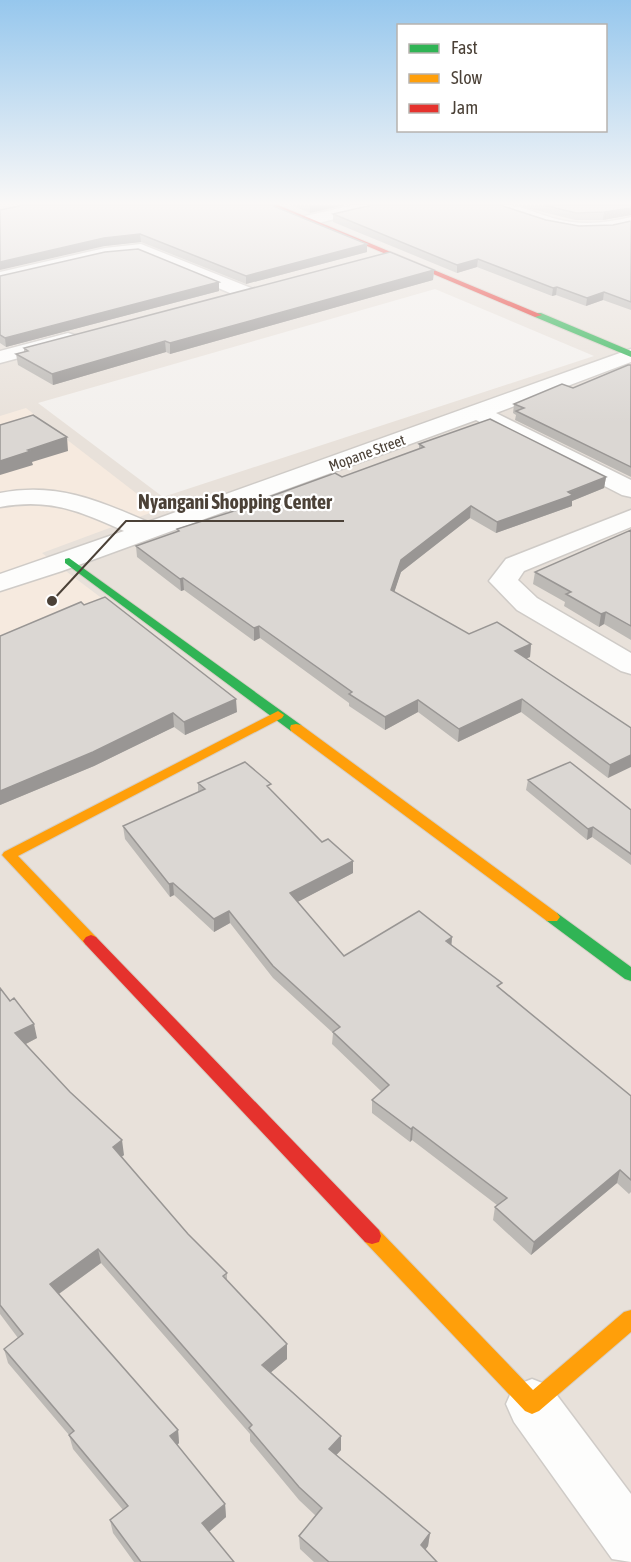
<svg xmlns="http://www.w3.org/2000/svg" width="631" height="1562" font-family="'Asap Condensed',sans-serif">
<style>
.residential{fill:#e8e1da;fill-rule:evenodd}
.commercial{fill:#f6eadf}
.lines{fill:none;stroke-linecap:round;stroke-linejoin:round}
.street-casing{stroke:#cfcbc7;stroke-width:3}
.fast-casing{stroke:#d5cec4;stroke-width:2}
.slow-casing{stroke:#d5cec4;stroke-width:2}
.jam-casing{stroke:#d5cec4;stroke-width:2}
.street{fill:#fdfdfc;fill-rule:evenodd}
.fast{fill:#30b455;fill-rule:evenodd}
.slow{fill:#ff9f0a;fill-rule:evenodd}
.jam{fill:#e5322d;fill-rule:evenodd}
.wall{fill:#bcb9b5}
.shaded-wall{fill:#999694}
.building{fill:#dbd7d3;stroke:#999694;stroke-width:1.5}
.labels{text-anchor:middle;stroke-width:4.5;stroke-linejoin:round;paint-order:stroke}
.far-street-label{font-size:15px;fill:#4b4137;stroke:#fff}
.leader{fill:none;stroke:#4b4137;stroke-width:2}
.callout-dot{fill:#4b4137;stroke:#fff;stroke-width:2}
.callout-label{font-size:20px;text-anchor:middle;font-weight:bold;fill:#4b4137;stroke:#fff;stroke-width:4.5;stroke-linejoin:round;paint-order:stroke}
</style>
<rect width="100%" height="100%" fill="#f3f0ed"/>
<path class="residential" d="M0 205H631V1562H0ZM435 289 594 356 163 497 38 403Z"/>
<path class="commercial" d="M26 408 158 510 42 553 169 649 0 716V416Z"/>
<g class="lines">
<g class="street-casing">
<path id="street" d="M354 205H380L378 208 311 225 303 220 305 216Z
M493 205C516 203 534 213 556 219 582 226 606 223 631 217V227C579 239 544 227 495 208Z
M141 244 251 288 253 292 251 296H237L139 254 105 258 0 282V272L105 248Z
M68 333 75 335 78 339 75 343 0 363V351Z
M631 349V362L496 413 631 480V497L622 495 476 420 62 571 0 591V574L124 531C80 511 50 498 0 507V493C56 482 97 500 148 522Z
M631 510V527L524 571 518 580 537 598 631 653V674L621 671 517 610 489 581 506 559Z
M532 1379 550 1386 631 1494V1562L612 1559 514 1422 506 1404 514 1386Z"/>
</g>
<g class="fast-casing">
<path id="fast" d="M535 313H541L631 351V357L535 317Z
M69 558 301 725 302 728 301 731H291L65 563V559Z
M552 912 557 913 631 967V981L625 979 547 921 544 917 547 913Z"/>
</g>
<g class="slow-casing">
<path id="slow" d="M278 711 284 715 282 718 18 856 96 937 99 941 96 945H86L2 855 4 852Z
M296 724 301 725 557 913 560 917 557 921H547L291 731 290 728 291 725Z
M372 1228 379 1230 533 1390 624 1312 631 1310V1332L539 1411 532 1414 525 1411 365 1242 363 1236 365 1230Z"/>
</g>
<g class="jam-casing">
<path id="jam" d="M270 205H278L542 315 535 317Z
M91 935 96 937 379 1230 381 1236 379 1242 372 1244 365 1242 86 945 83 941 86 937Z"/>
</g>
<use href="#street" class="street"/>
<use href="#fast" class="fast"/>
<use href="#slow" class="slow"/>
<use href="#jam" class="jam"/>
</g>
<path class="wall" d="M291 205H345L310 213Z
M515 205H631V215L603 220H575Z
M0 210 367 252 246 284 141 242 105 246Z
M333 214 546 220 579 226 613 225 631 221V310L603 300 586 306 556 295 552 296 477 267 457 273 333 222Z
M434 270 433 280 170 354 166 352 53 385 18 365 16 354 24 352V348Z
M0 276 219 282V291L6 347 0 343Z
M631 365V477L515 420 516 415 513 413 514 404 573 388Z
M419 444 606 477 604 488 572 501V506L496 533 470 518 401 572 394 592 469 634 531 644 530 657 526 658 631 728 608 778 521 712 458 742 418 712 385 730 349 706V703L260 638 254 641 184 590 181 591 137 557 136 546 178 531 177 529 269 500V497L342 477 419 449Z
M631 530V640L604 624 599 627 564 606 565 602 533 584 535 572Z
M84 605 237 712 185 735 174 727 94 766 0 805V636Z
M528 780 631 810V865L592 837 587 840 526 790Z
M198 783 271 790 322 842 353 861V873L297 902 344 956 452 937 451 945 501 989 631 1096V1192L629 1194 617 1183 531 1255 493 1220 495 1207 497 1205 412 1140 410 1142 372 1113V1100L382 1092 332 1044 333 1033 273 978 230 923 214 932 174 895 170 897 125 839 123 826 198 792Z
M0 988 37 1038 26 1044 124 1155 121 1157 188 1234 227 1273V1281L287 1344V1359L271 1372 341 1436V1450L336 1455 430 1533 428 1546 425 1550 437 1562H314L300 1549 299 1536 316 1516 299 1500 250 1441V1434L101 1263 59 1294 178 1430 179 1443 177 1445 225 1504 226 1517 209 1532 234 1562H134L113 1533 110 1520 123 1510 73 1449 69 1435 8 1363 4 1349 18 1338 0 1314Z"/>
<path class="shaded-wall" d="M310 205H345L310 213Z
M631 208V215L603 220 604 212Z
M140 234 141 242 105 246 0 270V262L104 238Z
M367 244V252L246 284V276Z
M478 259 477 267 457 273V265Z
M434 270 433 280 170 354V343Z
M219 282V291L6 347 5 338Z
M557 287 556 295 552 296 553 288Z
M604 292 603 300 586 306 587 298Z
M165 341 166 352 53 385 52 374Z
M67 437 68 451 32 462 33 465 0 475V461L28 450Z
M606 477 604 488 572 501V506L496 533 497 522Z
M471 506 470 518 401 572 391 602V590L401 560Z
M183 578 184 590 181 591 180 579Z
M606 612 604 624 599 627 601 614Z
M259 626 260 638 254 641V628Z
M531 644 530 657 514 664 515 651Z
M236 699 237 712 185 735 184 722Z
M522 699 521 712 458 742 459 729Z
M418 700V712L385 730V717Z
M173 713 174 727 94 766 0 805V791Z
M631 755V767L608 778 610 765Z
M593 827 592 837 587 840 588 829Z
M353 861V873L290 906V893Z
M173 883 174 895 170 897 169 884Z
M229 911 230 923 214 932V919Z
M452 937 451 950 446 941Z
M34 1024 37 1038 18 1048 15 1033Z
M413 1127 412 1140 410 1142 411 1129Z
M122 1140 124 1155 115 1162 113 1147Z
M620 1170 617 1183 531 1255 534 1242Z
M98 1249 101 1263 53 1298 50 1284Z
M287 1344V1359L263 1379 262 1365Z
M178 1430 179 1443 172 1450 170 1436Z
M341 1436V1450L329 1463V1449Z
M225 1504 226 1517 204 1536 202 1523Z
M430 1533 428 1546 419 1558 421 1545Z"/>
<path class="building" d="M24 205H271L367 244 246 276 140 234 104 238 0 262V210Z
M372 205H500L546 220 579 226 613 225 631 221V302L604 292 587 298 557 287 553 288 478 259 457 265 333 214Z
M544 205H631V208L604 212 576 213Z
M138 249 219 282 5 338 0 335V276L105 252Z
M390 252 434 270 170 343 165 341 52 374 16 354 28 351 24 348Z
M628 365H631V467L516 411 524 408 514 404 562 384 573 388Z
M33 415 67 437 28 450 31 451 0 461V425Z
M490 419 606 477 568 492 573 495 497 522 471 506 401 560 391 590 469 634 497 622 531 644 515 651 631 728V755L610 765 522 699 459 729 418 700 385 717 349 694 352 692 259 626 254 628 183 578 180 579 136 546 179 531 177 529 272 499 269 497 335 473 342 477 424 447 419 444Z
M631 530V626L606 612 601 614 566 594 571 592 535 572Z
M105 597 236 699 184 722 173 713 93 752 0 791V636L81 602 84 605Z
M245 762 271 784 267 786 322 842 328 839 353 861 290 893 344 956 419 911 452 937 446 941 502 983 497 986 631 1096V1180L620 1170 534 1242 495 1207 507 1198 413 1127 411 1129 372 1100 389 1085 333 1032 340 1027 273 966 229 911 214 919 173 883 169 884 123 826 205 789 198 783Z
M570 762 631 810V854L593 827 588 829 528 780Z
M0 988 10 1001 14 998 34 1024 15 1033 70 1092 122 1140 113 1147 188 1234 227 1273 223 1276 287 1344 262 1365 341 1436 329 1449 430 1533 421 1545 437 1562H329L299 1536 322 1508 299 1487 249 1428 252 1425 98 1249 50 1284 178 1430 170 1436 225 1504 202 1523 234 1562H141L110 1520 128 1506 69 1435 74 1431 4 1349 23 1334 0 1305Z"/>
<linearGradient id="sky" x2="0" y2="1"><stop stop-color="#96c7ed"/><stop offset="0.48" stop-color="#faf8f7"/><stop offset="1" stop-color="#faf8f7" stop-opacity="0"/></linearGradient>
<rect width="631" height="423" fill="url(#sky)"/>
<g class="labels">
<g class="far-street-label">
<text transform="translate(367 453) rotate(-20)" y="5">Mopane Street</text>
</g>
</g>
<path class="leader" d="M52 601L126 521H344"/>
<circle class="callout-dot" cx="52" cy="601" r="6"/>
<g class="callout-label">
<text x="235" y="509">Nyangani Shopping Center</text>
</g>
<rect x="397" y="24" width="210" height="108" fill="#ffffff" stroke="#b7b3af" stroke-width="1.5"/>
<rect x="409" y="44" width="30" height="9" fill="#30b455" stroke="#b7b3af" stroke-width="1.5"/>
<text x="451" y="54" font-size="18" fill="#4b4137">Fast</text>
<rect x="409" y="74" width="30" height="9" fill="#ff9f0a" stroke="#b7b3af" stroke-width="1.5"/>
<text x="451" y="84" font-size="18" fill="#4b4137">Slow</text>
<rect x="409" y="104" width="30" height="9" fill="#e5322d" stroke="#b7b3af" stroke-width="1.5"/>
<text x="451" y="114" font-size="18" fill="#4b4137">Jam</text>
</svg>
